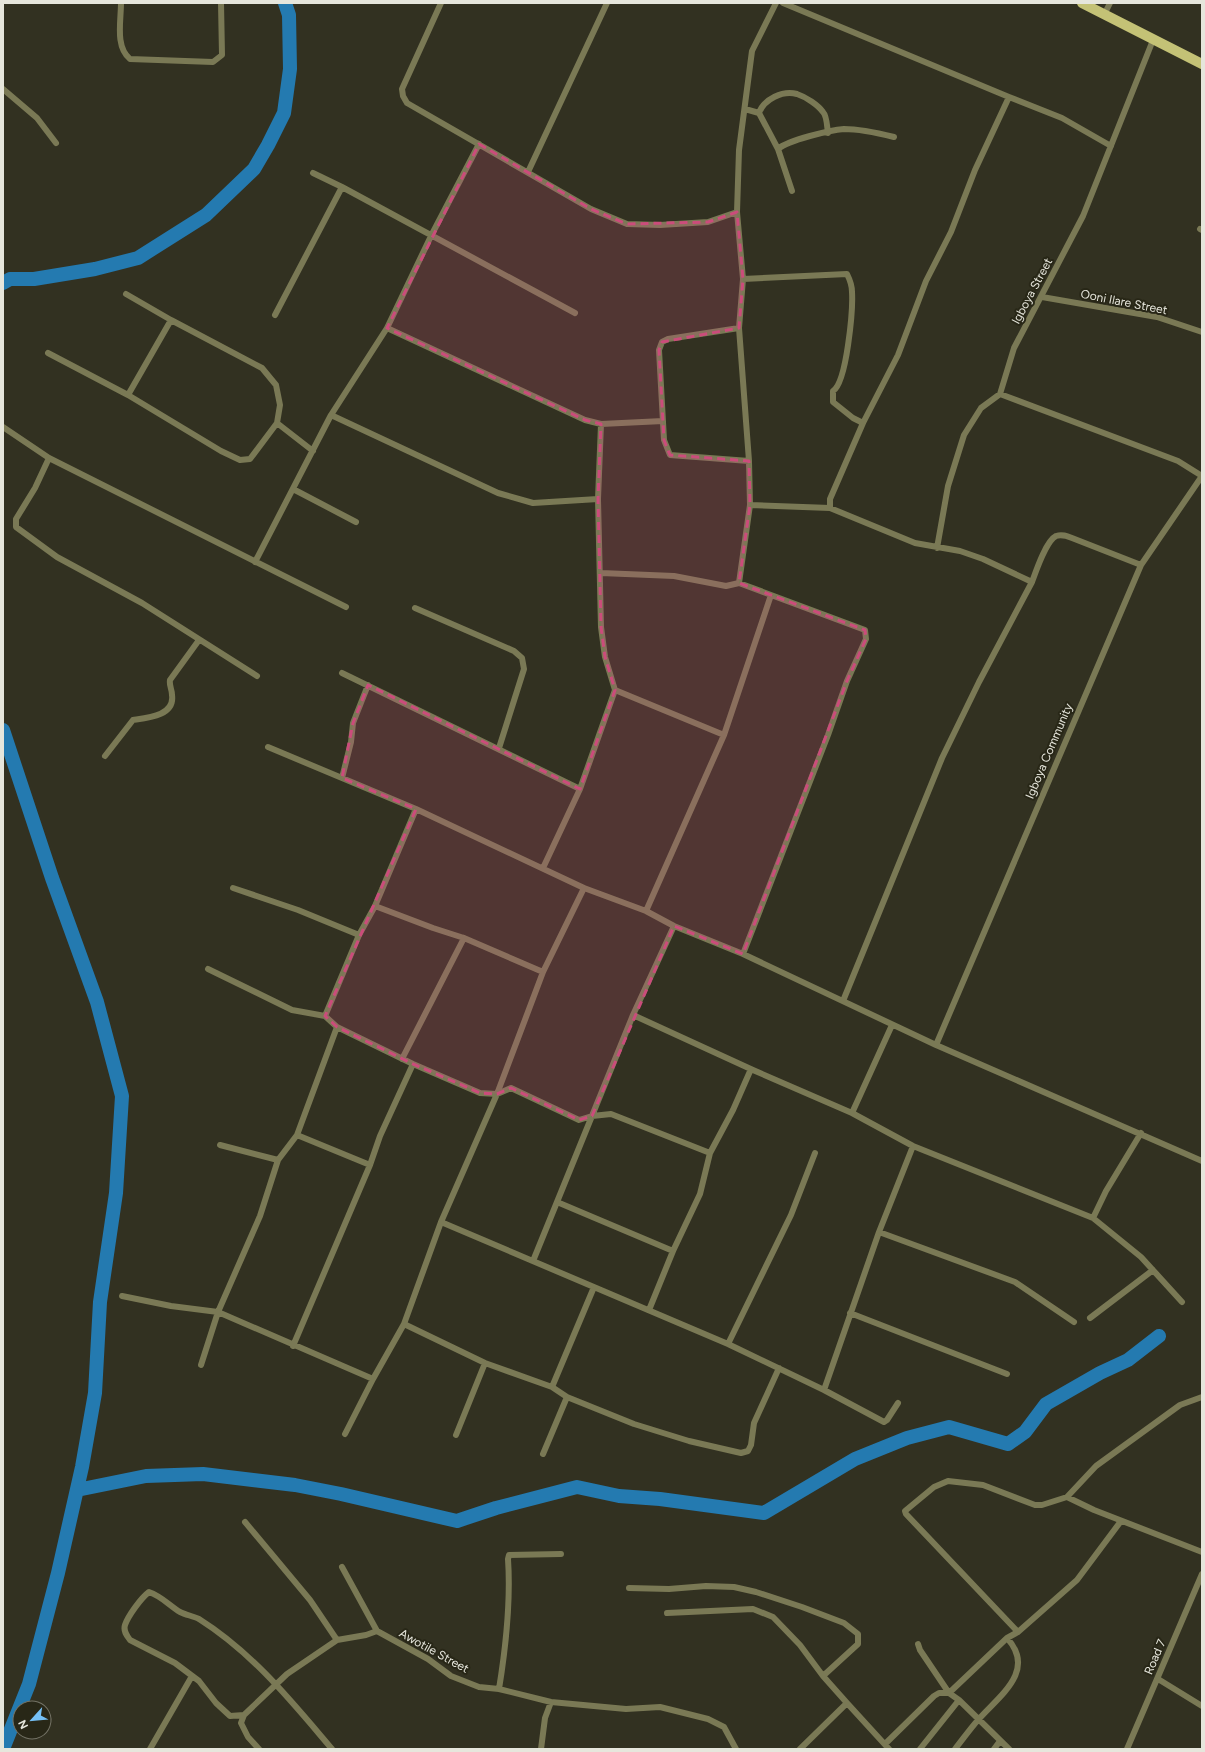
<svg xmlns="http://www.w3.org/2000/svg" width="1205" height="1752" font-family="Figtree,sans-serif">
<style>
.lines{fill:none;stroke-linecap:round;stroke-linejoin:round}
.river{stroke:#247ab0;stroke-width:14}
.street{stroke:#7a7955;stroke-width:6}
.primary{stroke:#c4c276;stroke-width:10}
.marked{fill:#cb4c7b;fill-opacity:0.2;stroke:#cb4c7b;stroke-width:3;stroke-dasharray:8 5;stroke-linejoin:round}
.labels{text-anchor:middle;stroke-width:4;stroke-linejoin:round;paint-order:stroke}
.street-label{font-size:12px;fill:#e6e6dc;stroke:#282717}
</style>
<rect width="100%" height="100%" fill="#323121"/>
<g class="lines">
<path class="river" d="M3 283 10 279H34L95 269 138 258 206 215 254 169 268 145 284 113 290 69 289 15 285 3
M3 730 52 878 97 1002 122 1096 116 1193 100 1302 95 1393 82 1467 58 1573 29 1684 3 1749
M77 1490 146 1476 203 1474 295 1485 341 1494 457 1521 496 1508 577 1487 619 1496 660 1499 764 1513 855 1459 907 1438 949 1427 1008 1444 1025 1432 1046 1404 1100 1373 1128 1360 1159 1336"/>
<path class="street" d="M121 3C121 21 115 47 130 59L213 62 222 55 221 3
M441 3 402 89 403 96 407 103 591 209 627 224 660 225 708 222 737 212
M783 3 1009 97 1062 118 1111 146
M1104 15 1110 3
M3 89 37 118 56 143
M745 109 759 113 778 149 792 191
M759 113C764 99 783 90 797 94 806 97 818 105 823 112 827 116 827 127 828 133
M778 149C788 140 831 130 844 129 861 129 878 133 894 137
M528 172 607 3
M313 173 342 187 575 313
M1200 229 1202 230
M743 279 847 274C850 280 852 285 852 292 853 309 847 382 833 391V402L853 418 863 423
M1042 297 1157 317 1202 332
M275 315 342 187
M387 328 585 420 601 424 663 421
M739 328 668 339 662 342 659 350 664 440 670 455 749 461
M48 353 128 395 221 451 240 460 250 459 277 423 280 405 276 385 262 368 171 320 126 294
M1000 394 1178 461 1202 476
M128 395 171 320
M331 415 498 493 533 503 598 499
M277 423 313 451
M3 427 49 458 346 607
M49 458 35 488 16 519V527L57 557 142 603 257 676
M293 489 356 522
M750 505 830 508 915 543 960 551 983 559 1032 582 979 682 942 758 843 1001
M830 508V499L863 423 898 355 926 281 951 232 975 170 1009 97
M937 548 948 486 964 435 981 408 1000 394 1014 348 1083 216 1153 40
M255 562 331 415 387 328 431 236 479 144
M601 573 674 576 726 586 739 583 865 630 866 639 847 681 828 735 743 954
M1032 582C1036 571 1046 541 1056 536 1062 534 1067 536 1072 538L1141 565
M739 583 750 505 749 461 739 328 743 279 737 212 739 150 752 51 776 3
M415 608 514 651 522 658 524 669 499 748
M342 673 580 789
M615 690 724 735
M268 747 416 809 584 888 646 911 674 926 743 954 936 1045 1202 1161
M105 756 133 720C147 718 175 716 172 695 172 689 169 686 170 680L199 640
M342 778 351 742 353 723 368 685
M543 868 580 789 615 690 605 657 601 627 598 499 601 424
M233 888 298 910 359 935
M375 906 433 928 464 938 543 972
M646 911 724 735 771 595
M208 969 292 1010 325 1016 337 1027 413 1064 480 1093 497 1094 511 1088 579 1120 592 1116 611 1114 710 1153
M633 1015 753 1070 852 1113 913 1146 1093 1218 1141 1257 1182 1302
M325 1016 359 935 375 906 416 809
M936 1045 1141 565 1202 476
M402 1059 464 938
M852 1113 892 1025
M297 1135 370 1165
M220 1145 278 1160
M557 1202 673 1251
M1093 1218 1106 1191 1141 1133
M441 1222 728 1344 824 1390 884 1422 887 1420 898 1403
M879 1232 1015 1282 1074 1322
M533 1261 633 1015 674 926
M122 1296 171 1306 218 1312 373 1379
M649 1310 673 1251 700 1194 710 1153 733 1110 751 1069
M850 1313 1007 1374
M1090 1318 1153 1270
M404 1324 485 1363 552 1387 567 1397 634 1424 689 1441 741 1453 748 1451 751 1445 754 1423 779 1368
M728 1344 791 1215 815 1153
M293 1346 370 1165 380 1136 413 1064
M201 1365 218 1312 260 1216 278 1160 297 1135 337 1027
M552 1387 594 1287
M824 1390 879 1232 913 1146
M345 1434 373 1379 404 1324 441 1222 497 1094 543 972 584 888
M456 1435 485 1363
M543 1454 567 1397
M1067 1497 1096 1466 1180 1405 1202 1397
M245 1522 310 1600 337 1640
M342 1567 377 1631
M629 1588 669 1589 706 1586 734 1587 756 1592 802 1607 844 1623 858 1634V1644L823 1676
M667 1613 753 1609 773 1617 800 1645 823 1676 847 1703 889 1749
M1018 1632 906 1514 905 1511 934 1487 948 1481 983 1485 1035 1505H1042L1067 1497 1094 1510 1202 1552
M918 1644 920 1650 949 1693 959 1700 1009 1749
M1158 1679 1202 1706
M499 1689C506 1646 511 1603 508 1559L509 1555 561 1554
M244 1715 230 1716 216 1703 199 1681 175 1663 130 1640C127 1636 123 1631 125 1625 128 1616 141 1598 149 1592 161 1596 169 1605 180 1612 186 1615 193 1616 199 1619 253 1653 292 1702 332 1749
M885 1744 934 1696 939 1693H949L1007 1638
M150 1749 192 1676
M259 1749 248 1737 241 1723 244 1715 287 1674 337 1640 366 1635 377 1631 428 1659 451 1676 479 1687 499 1689 551 1702 626 1709 660 1707 708 1719 724 1727 736 1749
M541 1749 545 1718 551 1702
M800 1749 847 1703
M920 1749 959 1700
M955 1749C963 1739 970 1729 978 1720 999 1696 1037 1671 1007 1638L1018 1632 1077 1580 1121 1521
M994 1749 1000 1741
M1127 1749 1202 1574"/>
<path class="primary" d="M1082 3 1202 64"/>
</g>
<path class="marked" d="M479 144 591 209 627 224 708 222 737 212 743 279 739 328 662 342 659 350 664 440 670 455 749 461 750 505 739 583 865 630 866 639 847 681 743 954 674 926 592 1116 579 1120 511 1088 497 1094 480 1093 413 1064 337 1027 325 1016 416 809 342 778 353 723 368 685 580 789 615 690 605 657 601 627 598 499 601 424 585 420 387 328Z"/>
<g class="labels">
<g class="street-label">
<text transform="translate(1032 291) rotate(-62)" y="4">Igboya Street</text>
<text transform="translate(1124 302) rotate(11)" y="4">Ooni Ilare Street</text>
<text transform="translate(1049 751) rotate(-67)" y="4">Igboya Community</text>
<text transform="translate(434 1651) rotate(29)" y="4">Awotile Street</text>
<text transform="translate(1155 1657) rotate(-67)" y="4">Road 7</text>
</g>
</g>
<rect width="1205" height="1752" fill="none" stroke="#e6e6dc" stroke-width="8"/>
<g transform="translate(32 1720) rotate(243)"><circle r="19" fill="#282717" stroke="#747366"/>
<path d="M0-3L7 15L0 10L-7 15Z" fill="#75c0f6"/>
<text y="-6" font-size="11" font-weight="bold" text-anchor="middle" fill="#e6e6dc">N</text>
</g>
</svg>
